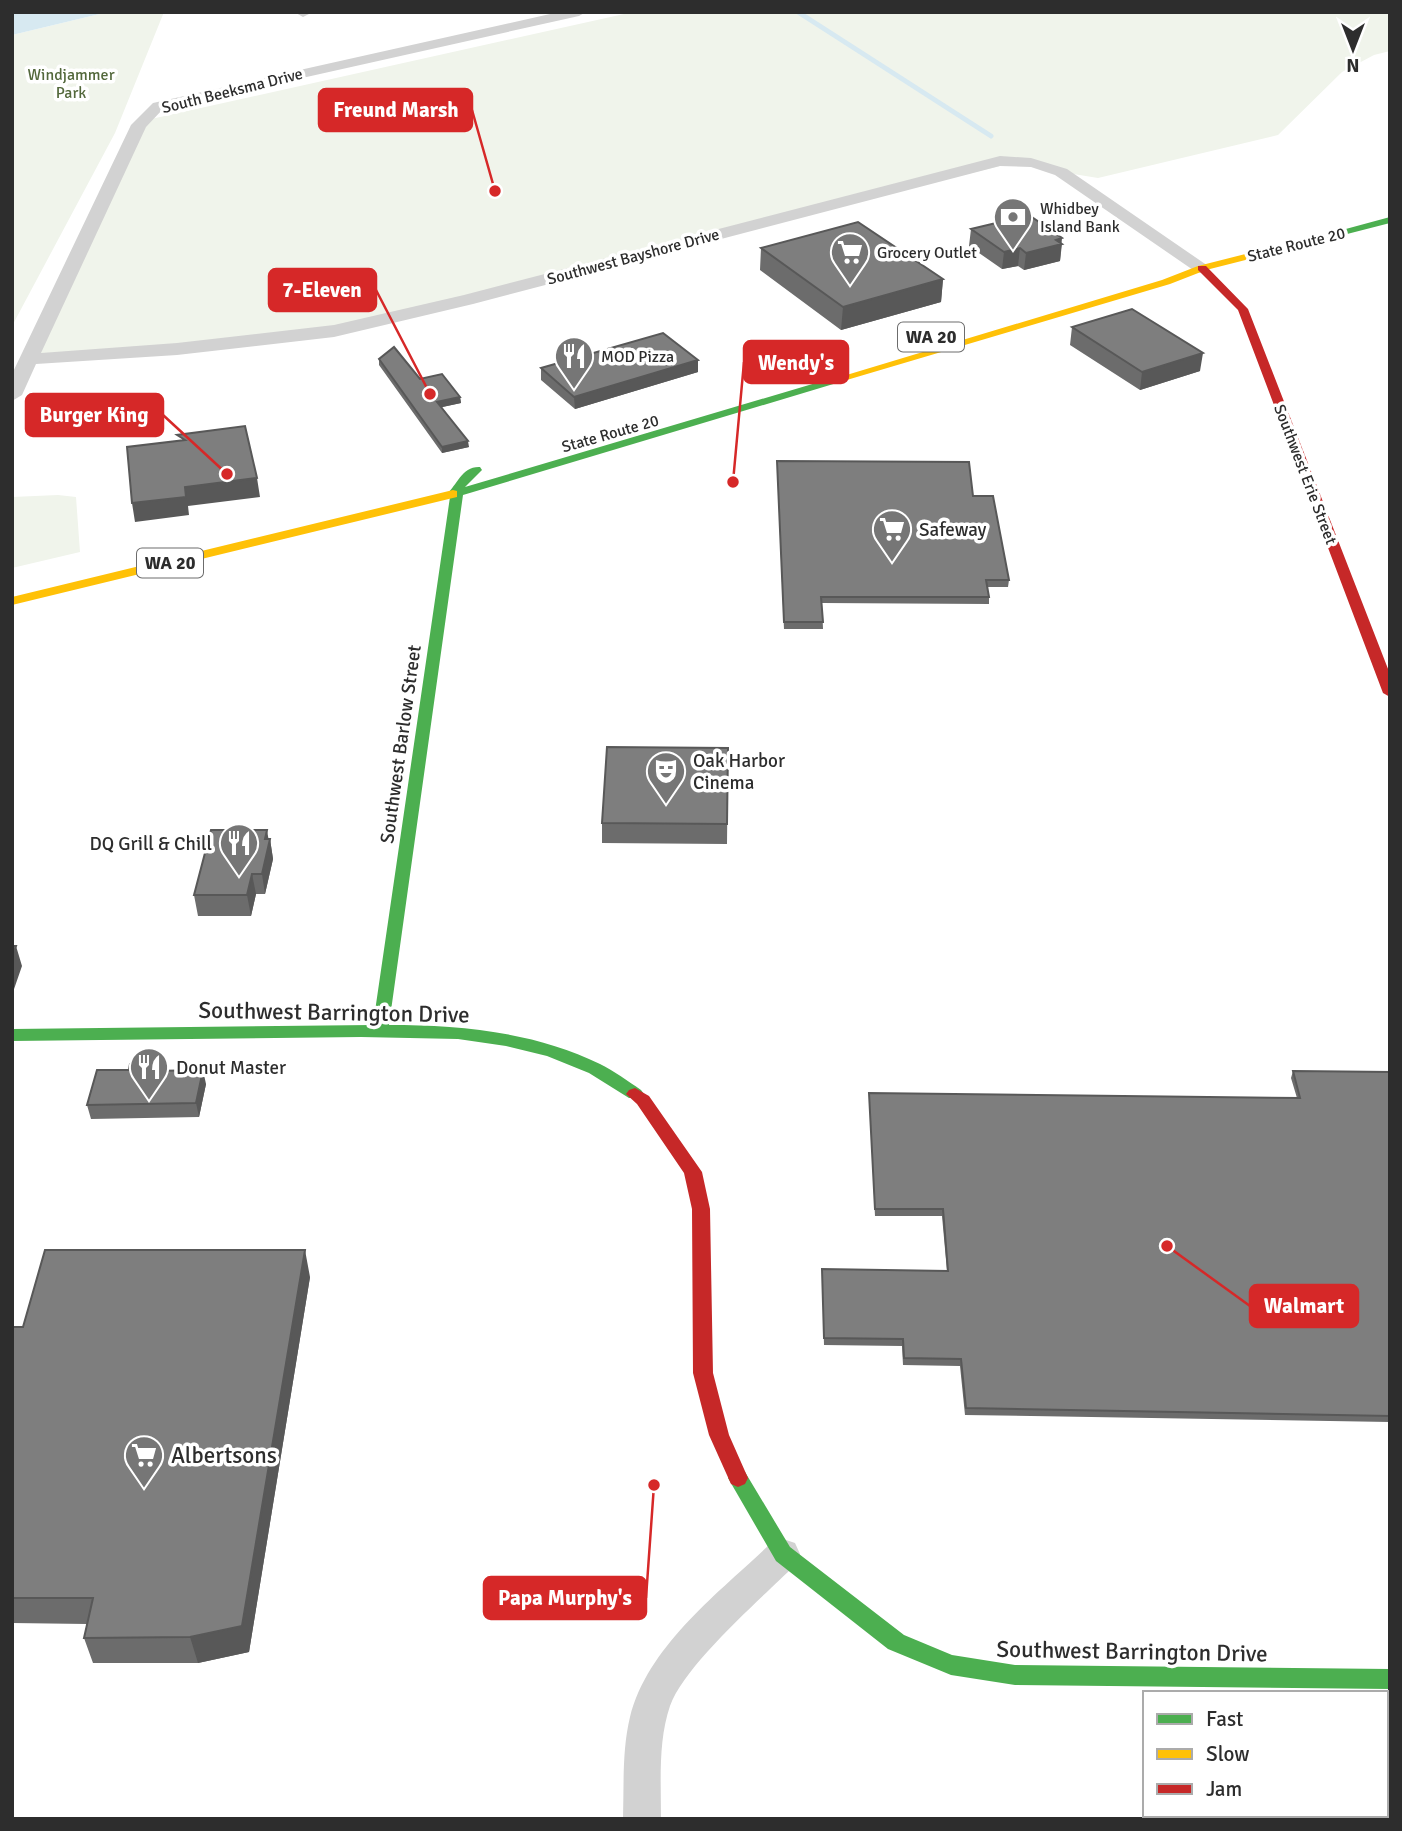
<svg xmlns="http://www.w3.org/2000/svg" width="1402" height="1831" font-family="Signika,sans-serif">
<style>
.green{fill:#f0f4eb}
.water{fill:#d7e9f1}
.lines{fill:none;stroke-linecap:round;stroke-linejoin:round}
.stream{stroke:#d7e9f1;stroke-width:5}
.street{fill:#d2d2d2;fill-rule:evenodd}
.fast{fill:#4caf50;fill-rule:evenodd}
.slow{fill:#ffc107;fill-rule:evenodd}
.jam{fill:#c62828;fill-rule:evenodd}
.wall{fill:#6c6c6c}
.shaded-wall{fill:#585858}
.building{fill:#7e7e7e;stroke:#585858;stroke-width:2}
.labels{text-anchor:middle;stroke-width:7;stroke-linejoin:round;paint-order:stroke}
.far-park-label{font-size:16px;fill:#53683b;stroke:#fff}
.far-street-label{font-size:16px;fill:#2d2d2d;stroke:#fff}
.far-poi-label{font-size:16px;fill:#2d2d2d;stroke:#fff;text-anchor:start}
.shield{fill:#fff;stroke:#6c6c6c;stroke-width:2}
.shield-label{font-size:18px;font-weight:bold;fill:#2d2d2d}
.poi-label{font-size:19px;fill:#2d2d2d;stroke:#fff;text-anchor:start}
.street-label{font-size:19px;fill:#2d2d2d;stroke:#fff}
.near-street-label{font-size:23px;fill:#2d2d2d;stroke:#fff}
.near-poi-label{font-size:23px;fill:#2d2d2d;stroke:#fff;text-anchor:start}
.leader{fill:none;stroke:#d62828;stroke-width:2.5}
.callout-dot{fill:#d62828;stroke:#fff;stroke-width:2.5}
.callout{fill:#d62828;stroke:#d62828;stroke-width:2.5}
.callout-label{font-size:21px;text-anchor:middle;font-weight:bold;fill:#fff}
</style>
<rect width="100%" height="100%" fill="#fff"/>
<path class="green" d="M108 12H164L115 133 12 326V35Z
M633 12H1390V51L1374 55 1342 72 1278 135 1098 178 1061 172 1024 160 334 331 30 359 142 121Z
M58 495 76 497 80 552 12 568V497Z"/>
<path class="water" d="M12 12H108L12 35Z"/>
<g class="lines">
<path class="stream" d="M798 12 991 136"/>
<path class="street" d="M313 12 303 17 296 13V12Z
M559 12H586L579 16 163 109 146 127 41 353 177 343 334 325 464 295 1000 156 1031 158 1067 169 1211 268 1202 273 1196 272 1055 175 1031 167 1000 166 473 304 334 337 177 355 36 364 22 395 12 401V374L131 125 153 103Z
M783 1539 795 1543 800 1554 795 1565C762 1598 685 1664 670 1706 658 1741 661 1782 661 1819H623C624 1785 622 1750 630 1717 648 1645 720 1592 771 1543Z"/>
<path class="fast" d="M1390 217V223L1277 252 1272 249Z
M836 377 840 378V382L463 495 389 1025C460 1025 535 1032 600 1064 614 1071 628 1081 641 1090L644 1094 641 1098H629L589 1073 547 1056 506 1046 458 1039 361 1037 12 1041V1029L373 1025 450 497 447 494C457 485 462 466 480 467L482 470 465 487Z
M738 1469 745 1472 790 1547 904 1635 952 1655 1015 1665 1390 1669V1689L1015 1685 951 1675 888 1649 776 1561 728 1478 731 1472Z"/>
<path class="slow" d="M1277 246 1281 247V251L1206 270 1170 284 840 382 830 380 1162 280 1198 266Z
M453 490 457 491V497L12 605V597Z"/>
<path class="jam" d="M1198 266H1206L1248 309 1390 674V697L1383 693 1238 310 1198 270Z
M635 1088 649 1096 702 1172 710 1209 713 1373 729 1435 748 1478 745 1484 738 1487 731 1484 709 1435 693 1373 692 1209 684 1173 637 1104 626 1094 629 1090Z"/>
</g>
<path class="wall" d="M971 229 1062 244 1060 261 1024 270 1018 266 1002 269 969 246Z
M761 248 943 279 941 302 841 330 760 270Z
M1072 327 1200 371 1140 390 1070 345Z
M379 359 420 379 460 397 461 403 442 407 469 447 442 453 379 365Z
M698 360V372L575 409 541 380V368Z
M777 467 973 496 1009 580 1008 587H987L989 597V604L822 603 823 629H784Z
M728 748 727 844 602 843V823Z
M268 839H270L273 859 265 894H256L251 916H198L194 895Z
M154 1064 156 1071 206 1084 199 1117 91 1119 87 1105 129 1070Z
M1293 1071 1390 1072V1422L965 1415 960 1366 903 1365 902 1346 824 1345 822 1269 947 1271 942 1216H875L869 1093 1297 1098 1291 1078Z
M310 1277 249 1652 198 1663H93L84 1638 87 1624 12 1623V1327H23Z"/>
<path class="shaded-wall" d="M1062 238 1060 261 1024 270 1026 253 1056 240Z
M1020 248 1018 266 1002 269 1004 252Z
M943 279 941 302 841 330 843 307Z
M1203 353 1200 371 1140 390 1142 372Z
M698 360V372L575 409 574 397Z
M460 397 461 403 438 408 437 402Z
M468 441 469 447 442 453V447Z
M257 478 260 497 188 506 189 515 135 522 132 503 185 487Z
M267 830 269 842 270 839 273 859 265 894 262 874 265 839Z
M252 874 256 894 251 916 247 895Z
M16 946 22 966 13 992 12 956Z
M203 1070 206 1084 199 1117 196 1103Z
M305 1250 310 1277 249 1652 198 1663 190 1637Z"/>
<path class="building" d="M1029 215 1062 238 1056 240 1062 244 1026 253 1020 248 1004 252 971 229Z
M858 222 943 279 843 307 761 248Z
M1132 309 1203 353 1142 372 1072 327Z
M663 333 698 360 574 397 541 368Z
M394 347 420 379 442 374 460 397 437 402 468 441 442 447 379 359Z
M245 426 257 478 185 487 186 497 132 503 127 447 185 440 177 435Z
M777 461 969 462 973 496H993L1009 580H986L989 597H821L823 622H784Z
M607 747 728 748 727 824 602 823Z
M211 830H267L265 839H270L262 874H252L247 895H194Z
M12 946H16L12 956Z
M130 1064H154L153 1071 203 1070 196 1103 87 1105 97 1070H129Z
M1293 1071 1390 1072V1416L966 1408 961 1359 904 1358 903 1339 824 1338 822 1269 948 1271 943 1209H875L869 1093 1300 1098Z
M45 1250H305L242 1626 190 1637 84 1638 93 1598H12V1327H23Z"/>
<defs>
<g id="bank-pin" transform="scale(2.0125)"><path d="M0 17L-7.5 6A9.5 9.5 0 1 1 7.5 6Z" fill="#767676" stroke="#fff"/><path d="M-6-4H6V4H-6ZM0-2.3a2.3 2.3 0 1 0 0 4.6a2.3 2.3 0 1 0 0-4.6Z" fill="#fff"/></g>
<g id="supermarket-pin" transform="scale(2.0125)"><path d="M0 17L-7.5 6A9.5 9.5 0 1 1 7.5 6Z" fill="#767676" stroke="#fff"/><path d="M-6-5.5h2.5l.6 2H6L4.5 2H-2.5L-4.4-4H-6ZM-1.5 3.2a1.3 1.3 0 1 0 .1 0ZM3 3.2a1.3 1.3 0 1 0 .1 0Z" fill="#fff"/></g>
<g id="restaurant-pin" transform="scale(2.0125)"><path d="M0 17L-7.5 6A9.5 9.5 0 1 1 7.5 6Z" fill="#767676" stroke="#fff"/><path d="M-5-6h1v4h1v-4h1v4h1v-4h1v5L-1.5 .5V6h-2V.5L-5-1ZM5-6V6H3V1.5H1.5Q1.5-4 5-6Z" fill="#fff"/></g>
<g id="theatre-pin" transform="scale(2.0125)"><path d="M0 17L-7.5 6A9.5 9.5 0 1 1 7.5 6Z" fill="#767676" stroke="#fff"/><path d="M-5-5.5Q0-4 5-5.5V0Q5 5 0 6Q-5 5-5 0ZM-3.3-2.5H-1v1.5H-3.3ZM1-2.5H3.3v1.5H1ZM-2.8 1Q0 5.5 2.8 1Z" fill="#fff"/></g>
</defs>
<g fill-rule="evenodd">
<use href="#bank-pin" x="1013" y="217"/>
<use href="#supermarket-pin" x="850" y="252"/>
<use href="#restaurant-pin" x="574" y="356"/>
<use href="#supermarket-pin" x="892" y="529"/>
<use href="#theatre-pin" x="666" y="771"/>
<use href="#restaurant-pin" x="239" y="843"/>
<use href="#restaurant-pin" x="149" y="1067"/>
<use href="#supermarket-pin" x="144" y="1455"/>
</g>
<g class="labels">
<g class="far-park-label">
<text x="71" y="80">Windjammer<tspan x="71" dy="18">Park</tspan></text>
</g>
<g class="far-street-label">
<text transform="translate(232 90) rotate(-14)" y="6">South Beeksma Drive</text>
<text transform="translate(1296 244) rotate(-14)" y="6">State Route 20</text>
<text transform="translate(633 256) rotate(-15)" y="6">Southwest Bayshore Drive</text>
<text transform="translate(610 433) rotate(-16)" y="6">State Route 20</text>
<text transform="translate(1306 474) rotate(69)" y="6">Southwest Erie Street</text>
</g>
<g class="far-poi-label">
<text x="1040" y="214">Whidbey<tspan x="1040" dy="18">Island Bank</tspan></text>
<text x="877" y="258">Grocery Outlet</text>
<text x="601" y="362">MOD Pizza</text>
</g>
<g class="shield">
<rect x="898" y="322.5" width="66" height="29" rx="5"/>
<rect x="137" y="548.5" width="66" height="29" rx="5"/>
</g>
<g class="shield-label">
<text x="931" y="343">WA 20</text>
<text x="170" y="569">WA 20</text>
</g>
<g class="poi-label">
<text x="919" y="536">Safeway</text>
<text x="693" y="767">Oak Harbor<tspan x="693" dy="22">Cinema</tspan></text>
<text x="212" y="850" text-anchor="end">DQ Grill &amp; Chill</text>
<text x="176" y="1074">Donut Master</text>
</g>
<g class="street-label">
<text transform="translate(400 744) rotate(-82)" y="7">Southwest Barlow Street</text>
</g>
<g class="near-street-label">
<text transform="translate(334 1012) rotate(1)" y="8">Southwest Barrington Drive</text>
<text transform="translate(1132 1651) rotate(1)" y="8">Southwest Barrington Drive</text>
</g>
<g class="near-poi-label">
<text x="171" y="1463">Albertsons</text>
</g>
</g>
<path class="leader" d="M495 191L472 110M430 394L376 290M733 482L744 362M227 474L163 415M1167 1246L1250 1306M654 1485L646 1598"/>
<g class="callout-dot">
<circle cx="495" cy="191" r="7"/>
<circle cx="430" cy="394" r="7"/>
<circle cx="733" cy="482" r="7"/>
<circle cx="227" cy="474" r="7"/>
<circle cx="1167" cy="1246" r="7"/>
<circle cx="654" cy="1485" r="7"/>
</g>
<g class="callout">
<rect x="319" y="89" width="153" height="42" rx="7"/>
<rect x="269" y="269" width="107" height="42" rx="7"/>
<rect x="744" y="341" width="104" height="42" rx="7"/>
<rect x="26" y="394" width="137" height="42" rx="7"/>
<rect x="1250" y="1285" width="108" height="42" rx="7"/>
<rect x="484" y="1577" width="162" height="42" rx="7"/>
</g>
<g class="callout-label">
<text x="396" y="117">Freund Marsh</text>
<text x="322" y="297">7-Eleven</text>
<text x="796" y="370">Wendy's</text>
<text x="94" y="422">Burger King</text>
<text x="1304" y="1313">Walmart</text>
<text x="565" y="1605">Papa Murphy's</text>
</g>
<rect width="1402" height="1831" fill="none" stroke="#2d2d2d" stroke-width="28"/>
<rect x="1143" y="1691" width="245" height="126" fill="#ffffff" stroke="#ababab" stroke-width="2"/>
<rect x="1157" y="1714" width="35" height="10" fill="#4caf50" stroke="#ababab" stroke-width="2"/>
<text x="1206" y="1726" font-size="21" fill="#2d2d2d">Fast</text>
<rect x="1157" y="1749" width="35" height="10" fill="#ffc107" stroke="#ababab" stroke-width="2"/>
<text x="1206" y="1761" font-size="21" fill="#2d2d2d">Slow</text>
<rect x="1157" y="1784" width="35" height="10" fill="#c62828" stroke="#ababab" stroke-width="2"/>
<text x="1206" y="1796" font-size="21" fill="#2d2d2d">Jam</text>
<g transform="translate(1353 49) rotate(180)" stroke="#ffffff" stroke-width="5" paint-order="stroke">
<path d="M0-5L12 26L0 18L-12 26Z" fill="#2d2d2d"/>
<text y="-10" font-size="19" font-weight="bold" text-anchor="middle" fill="#2d2d2d">N</text>
</g>
</svg>
